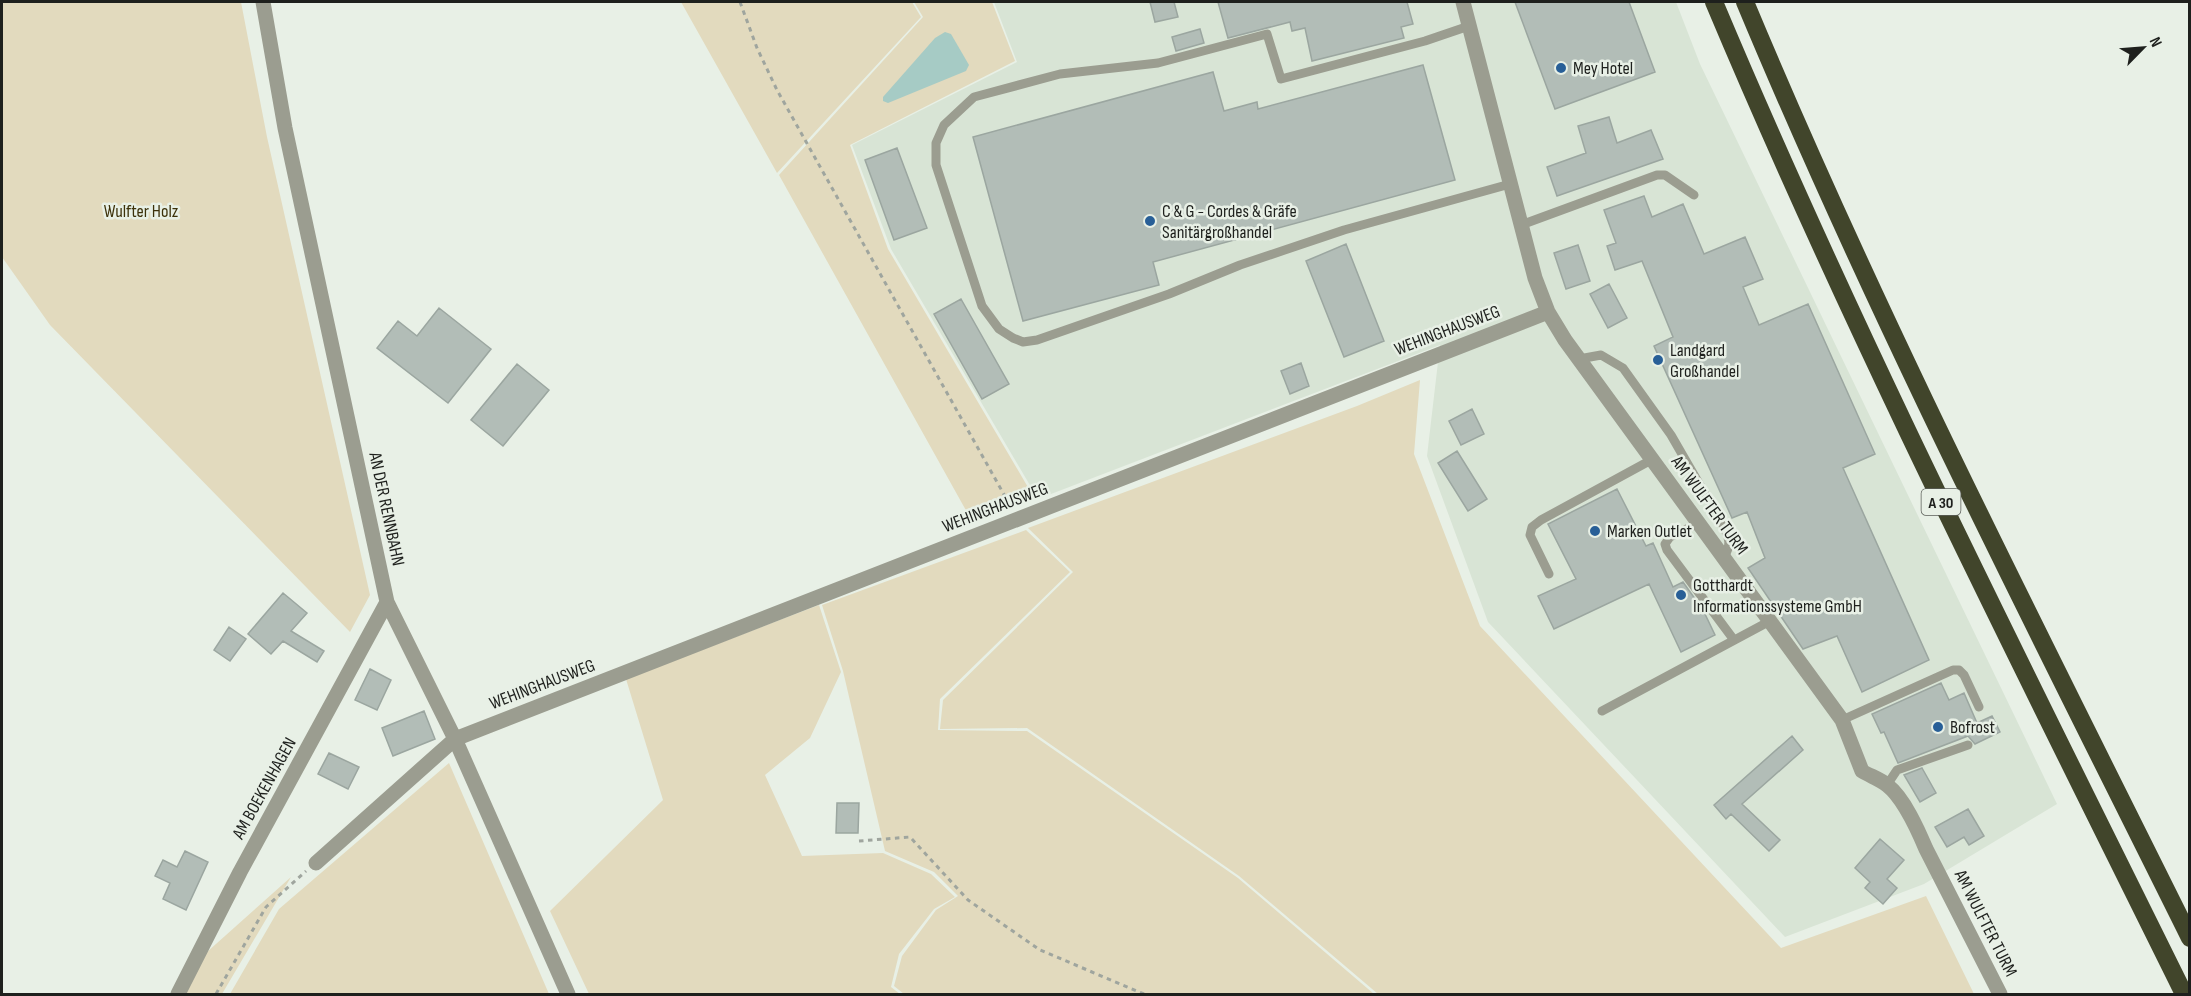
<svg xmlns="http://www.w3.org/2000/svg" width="2191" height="996" font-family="'Sofia Sans Condensed',sans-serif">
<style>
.built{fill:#d8e4d5}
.green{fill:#e2dabe}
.water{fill:#a6cbc5}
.building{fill:#b2bdb7;stroke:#9ba6a0;stroke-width:1.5}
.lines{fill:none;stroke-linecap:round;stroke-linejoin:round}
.path{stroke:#9fa59e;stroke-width:3;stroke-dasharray:4.5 4.5;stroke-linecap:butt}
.service{stroke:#9b9d90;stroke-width:9}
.minor{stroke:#9b9d90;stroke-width:15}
.motorway{stroke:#41452b;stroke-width:18}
.poi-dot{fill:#285f97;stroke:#e8f0e6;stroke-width:2}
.labels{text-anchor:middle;stroke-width:5;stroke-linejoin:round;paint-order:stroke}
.shield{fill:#e8f0e6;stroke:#5b5e59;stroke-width:1.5}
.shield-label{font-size:16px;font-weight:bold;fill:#1e201d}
.poi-label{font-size:18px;fill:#1e201d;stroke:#e8f0e6;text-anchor:start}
.park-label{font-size:18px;fill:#3c310a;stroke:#e8f0e6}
.street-label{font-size:18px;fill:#1e201d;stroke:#e8f0e6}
</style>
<rect width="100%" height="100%" fill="#e8f0e6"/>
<path class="built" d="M994 2H1676L1700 64 2057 804 1924 884 1785 937 1488 622 1427 456 1440 345 1038 499 891 249 852 145 1017 62Z"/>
<path class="green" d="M2 2H241L267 137 370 595 350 632 50 325 2 257Z
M681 2H912L921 17 777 173Z
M914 2H992L1015 61 850 145 888 249 1029 489 968 514 779 175 923 17Z
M1420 380 1414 454 1480 626 1781 948 1926 896 1974 994H1378L1239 876 1027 728 940 729 943 700 1073 572 1028 528 1357 406Z
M1026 530 1070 572 940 699 938 730 1027 731 1238 878 1374 994H904L894 986 902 956 936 910 958 896 934 872 885 851 843 671 822 605Z
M819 605 841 672 810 738 765 775 802 856 883 853 931 874 955 897 934 909 899 954 891 987 900 994H589L550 911 663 800 626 679Z
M449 763 549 994H230L279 909Z
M291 877 222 994H184L207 952Z"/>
<path class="water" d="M945 32 951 34 969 65 966 71 888 103 883 101V97L935 38Z"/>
<path class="building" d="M1150 2H1174L1178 17 1155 22Z
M1218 2H1407L1413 24 1401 27 1404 38 1312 61 1305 28 1292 31 1290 22 1228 38Z
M1515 2H1629L1655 72 1555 109Z
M1200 29 1204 43 1176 51 1172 37Z
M1423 65 1455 180 1153 262 1159 285 1023 321 973 137 1213 72 1224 111 1257 102 1258 109Z
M1609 117 1617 143 1651 130 1663 159 1557 196 1547 167 1586 153 1578 126Z
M897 148 927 228 894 240 865 160Z
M1644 196 1652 217 1683 204 1704 254 1745 237 1763 279 1743 287 1759 325 1808 304 1875 454 1843 468 1929 660 1862 692 1837 636 1803 649 1748 568 1765 558 1747 512 1732 518 1654 346 1673 337 1642 261 1615 270 1607 246 1616 243 1604 210Z
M1346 244 1384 341 1344 357 1306 261Z
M1578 245 1590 281 1566 289 1554 253Z
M1609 284 1627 318 1608 328 1590 294Z
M961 299 1009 384 982 399 934 314Z
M439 308 491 349 448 403 377 348 398 321 417 336Z
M1301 363 1309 386 1290 394 1281 371Z
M517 364 549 390 503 446 471 420Z
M1472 409 1484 434 1461 445 1449 421Z
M1457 451 1487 499 1468 511 1438 463Z
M1617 489 1646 546 1653 543 1673 587 1683 582 1703 610 1715 635 1681 652 1649 584 1554 629 1538 596 1576 579 1548 524Z
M283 593 307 613 291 631 324 651 317 662 283 641 271 654 248 634Z
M229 627 246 639 230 661 214 650Z
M370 669 391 680 377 710 355 700Z
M1941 683 1949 700 1964 693 1977 723 1992 716 2000 732 1975 744 1968 736 1898 763 1884 732 1881 733 1872 714Z
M424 711 435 739 393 756 382 728Z
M1792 736 1803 750 1742 804 1780 840 1769 851 1731 814 1726 819 1714 805Z
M329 753 359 767 348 789 318 774Z
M1922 768 1936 793 1920 802 1904 775Z
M837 803H859L858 833H836Z
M1968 809 1984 836 1969 845 1964 837 1947 847 1935 827Z
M1880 839 1904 860 1887 879 1897 888 1883 904 1865 888 1870 882 1855 868Z
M185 851 208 862 186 910 163 899 170 883 155 876 163 860 177 867Z"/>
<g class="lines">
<path class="path" d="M740 2 757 48 777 90 1011 507
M859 841 910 837 968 900 1040 950 1144 994
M216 994 266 907 306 871"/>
<path class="service" d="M1469 26 1425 41 1281 79 1267 34 1158 63 1060 74 974 97 944 125 936 143V165L982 306 999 329 1013 338 1023 342 1037 340 1169 294 1240 265 1344 230 1510 184
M1521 225 1657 175H1665L1694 195
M1579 359 1601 355 1623 368 1671 435 1723 525C1729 538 1732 544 1724 557
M1699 523 1670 537 1665 544 1667 550 1734 640
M1549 574 1530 535 1532 527 1541 520 1653 459
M1602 711 1770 621
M1842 720 1953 670H1959L1964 675 1979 707
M1887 785 1897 770 1968 745"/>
<path class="minor" d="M263 2 285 128 387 602 455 739 568 994
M1463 2 1535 278 1548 312 1565 340 1842 720 1862 771C1870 776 1880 779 1887 785 1904 798 1918 830 1926 849L2000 994
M316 863 455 739 1548 312
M178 994 240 872 387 602"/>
<path class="motorway" d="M1714 2C1856 340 2022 666 2184 994
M1745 2C1878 321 2036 628 2190 938"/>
</g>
<g class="poi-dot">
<circle cx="1561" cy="68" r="6"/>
<circle cx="1150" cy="221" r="6"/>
<circle cx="1658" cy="360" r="6"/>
<circle cx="1595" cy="531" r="6"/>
<circle cx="1681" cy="595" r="6"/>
<circle cx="1938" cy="727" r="6"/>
</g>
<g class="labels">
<rect class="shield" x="1921.5" y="489" width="39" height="26" rx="4.5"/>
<g class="shield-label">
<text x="1941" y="508">A 30</text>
</g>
<g class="poi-label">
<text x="1573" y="74">Mey Hotel</text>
<text x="1162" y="217">C &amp; G - Cordes &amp; Gräfe<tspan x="1162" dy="21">Sanitärgroßhandel</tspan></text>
<text x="1670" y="356">Landgard<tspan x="1670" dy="21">Großhandel</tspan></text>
<text x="1607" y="537">Marken Outlet</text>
<text x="1693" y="591">Gotthardt<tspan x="1693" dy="21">Informationssysteme GmbH</tspan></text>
<text x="1950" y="733">Bofrost</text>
</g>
<g class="park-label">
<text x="141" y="217">Wulfter Holz</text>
</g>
<g class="street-label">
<text transform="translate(1447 330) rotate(-21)" y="6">WEHINGHAUSWEG</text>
<text transform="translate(1710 505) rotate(54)" y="6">AM WULFTER TURM</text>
<text transform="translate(995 507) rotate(-21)" y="6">WEHINGHAUSWEG</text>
<text transform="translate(387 509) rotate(78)" y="6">AN DER RENNBAHN</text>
<text transform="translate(542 684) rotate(-21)" y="6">WEHINGHAUSWEG</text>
<text transform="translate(264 788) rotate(-61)" y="6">AM BOEKENHAGEN</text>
<text transform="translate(1986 923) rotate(63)" y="6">AM WULFTER TURM</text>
</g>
</g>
<rect width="2191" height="996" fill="none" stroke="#1e201d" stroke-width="6"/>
<g transform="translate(2143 48) rotate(65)" stroke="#e8f0e6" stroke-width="4.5" paint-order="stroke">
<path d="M0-4.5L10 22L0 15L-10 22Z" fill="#1e201d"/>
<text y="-9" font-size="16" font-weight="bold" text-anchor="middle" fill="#1e201d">N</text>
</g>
</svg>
